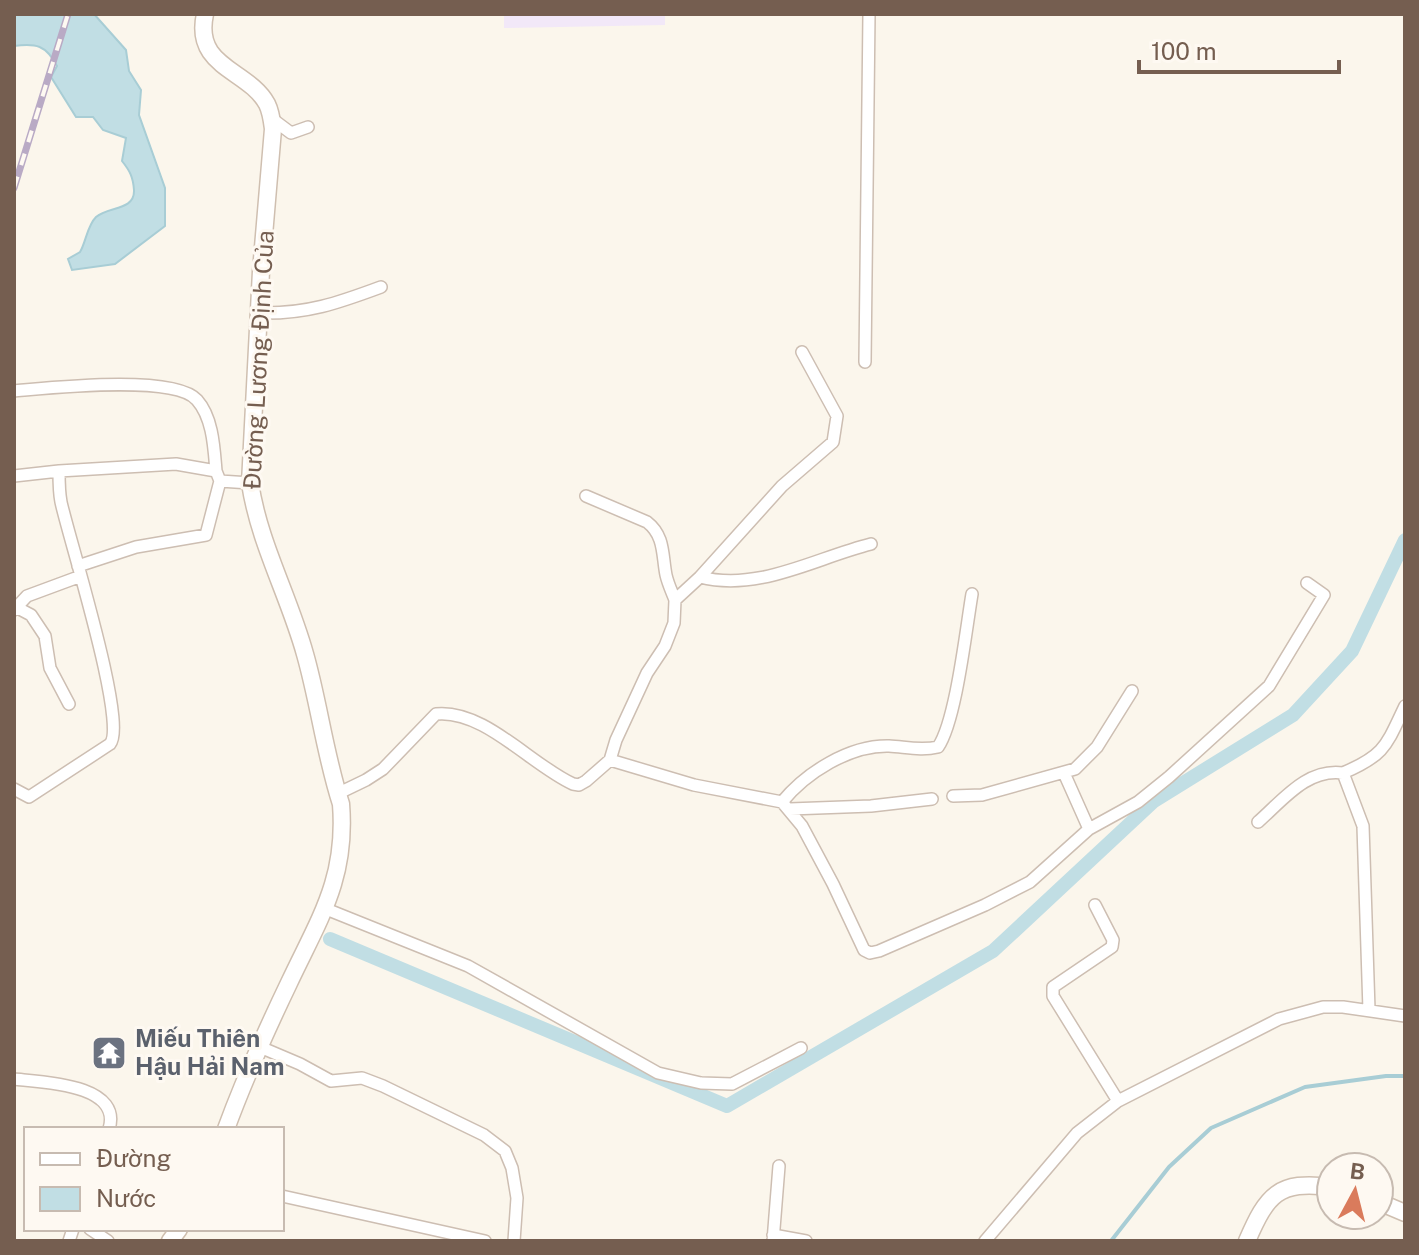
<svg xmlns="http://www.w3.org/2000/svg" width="1419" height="1255" font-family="'Public Sans',sans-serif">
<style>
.education{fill:#f2e8f8}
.water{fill:#c1dee4;stroke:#a8cdd5;stroke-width:2}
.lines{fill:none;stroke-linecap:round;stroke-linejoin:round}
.stream{stroke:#a8cdd5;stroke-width:4}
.canal{stroke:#c1dee4;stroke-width:14}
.street-casing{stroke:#cdbeb2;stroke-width:14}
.secondary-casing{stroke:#cfbfb0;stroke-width:19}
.street{stroke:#fff;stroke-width:11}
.secondary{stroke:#fff;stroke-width:16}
.rail-casing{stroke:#b9aac5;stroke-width:7}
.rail{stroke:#fef9f2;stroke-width:4;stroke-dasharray:12;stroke-linecap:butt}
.labels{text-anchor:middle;stroke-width:6;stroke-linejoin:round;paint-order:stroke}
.street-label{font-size:24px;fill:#755e50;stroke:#fef9f2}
.worship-label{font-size:24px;font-weight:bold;fill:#5b616d;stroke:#fef9f2;text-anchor:start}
</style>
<rect width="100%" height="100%" fill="#fbf6ec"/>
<path class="education" d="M504 14H665V25L504 28Z"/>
<path class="water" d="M14 14H94L126 50 129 71 141 90 139 115 165 188V226L115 264 72 270 68 259 80 252C86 242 87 226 96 217 108 206 135 211 134 190 133 177 130 171 122 161L126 138 103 130 93 117H76L51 77 57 66C46 45 36 43 14 46Z"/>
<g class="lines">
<path class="stream" d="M1111 1241 1169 1167 1211 1128 1305 1087 1386 1076H1405"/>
<path class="canal" d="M330 939 727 1106 993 951 1154 801 1293 715 1352 651 1405 540"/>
<g class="street-casing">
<path id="street" d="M271 118 291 133 308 127
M260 313C307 314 338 303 381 287
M865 362 869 14
M14 391C49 388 174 374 197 400 213 418 214 448 216 471
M59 471 176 464 216 471 220 481 250 483
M14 476 59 471C59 482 59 492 61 502 69 539 128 724 110 744L29 797 14 789
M586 496 647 522C665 536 662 555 666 575 668 584 672 592 675 600
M78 566 136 547 206 535 220 481
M700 577C759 592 815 558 871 544
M14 606 31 615 45 636 50 668 69 704
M14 610 27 596 81 576
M610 760 694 785 782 802 802 826 833 884 864 950 870 953 879 951 985 905 1030 882 1089 829 1138 802 1169 777 1269 686 1324 595 1307 583
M1064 773 1089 829
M337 794 366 780 383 769 436 714C484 709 531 765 573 784L579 785 586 781 610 760 616 740 647 673 665 646 674 623 675 600 700 577 782 486 833 442 837 416 802 352
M953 796 982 795 1075 769 1097 747 1132 691
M782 802C806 773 849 745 889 746 906 747 921 751 938 747 956 721 966 629 972 594
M790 809 871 806 932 799
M1258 822C1283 800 1307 768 1343 773
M1095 905 1113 940 1112 947 1053 987V996L1118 1101
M326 909 468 966 658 1073 701 1083 732 1084 801 1048
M1369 1010 1363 826 1343 773C1385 755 1386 746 1405 706
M260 1047 300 1064 331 1081 362 1078 383 1086 484 1135 505 1151 512 1168 517 1198 514 1241
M14 1079C42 1082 123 1084 109 1129
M282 1196 485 1241
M90 1229 108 1241
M773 1235 806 1241
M69 1241 73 1229
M773 1241 779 1166
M985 1241 1077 1133 1118 1101 1279 1019 1323 1007H1343L1405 1016"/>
</g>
<g class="secondary-casing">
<path id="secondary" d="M205 14C193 68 248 69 267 104 271 112 272 121 273 129L261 271 250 483C259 543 289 596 305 654 319 703 325 755 341 804 347 879 319 919 289 983 266 1031 244 1080 226 1129
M1379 1202 1405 1213
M170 1241 179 1229
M1247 1241C1267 1195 1278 1180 1331 1187"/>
</g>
<use href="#street" class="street"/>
<use href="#secondary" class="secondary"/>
<g class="rail-casing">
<path id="rail" d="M14 188 68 14"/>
</g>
<use href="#rail" class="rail"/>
</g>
<defs>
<g id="temple-square" transform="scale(1.8)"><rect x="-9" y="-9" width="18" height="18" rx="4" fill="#6b7280" stroke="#fef9f2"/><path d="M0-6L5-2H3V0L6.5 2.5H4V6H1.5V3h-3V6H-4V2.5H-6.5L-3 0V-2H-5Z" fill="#fff"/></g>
</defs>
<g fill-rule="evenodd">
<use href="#temple-square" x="109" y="1053"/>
</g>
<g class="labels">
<g class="street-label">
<text transform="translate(259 360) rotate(-87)" y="8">Đường Lương Định Của</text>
</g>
<g class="worship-label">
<text x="135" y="1047">Miếu Thiên<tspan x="135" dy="28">Hậu Hải Nam</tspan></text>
</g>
</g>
<rect width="1419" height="1255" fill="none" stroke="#755e50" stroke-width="32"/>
<rect x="24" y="1127" width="260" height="104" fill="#fef9f2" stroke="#c7bbb1" stroke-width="2"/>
<rect x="40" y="1153" width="40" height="12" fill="#ffffff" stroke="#c7bbb1" stroke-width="2"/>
<text x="96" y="1167" font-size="24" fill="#755e50">Đường</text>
<rect x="40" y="1187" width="40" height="24" fill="#c1dee4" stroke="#c7bbb1" stroke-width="2"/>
<text x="96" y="1207" font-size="24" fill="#755e50">Nước</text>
<g transform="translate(1355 1191) rotate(7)"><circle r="38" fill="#fef9f2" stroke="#c7bbb1" stroke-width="2"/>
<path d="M0-6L14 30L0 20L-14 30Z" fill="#da7b5c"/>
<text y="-12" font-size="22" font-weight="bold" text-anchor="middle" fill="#755e50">B</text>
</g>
<path d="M1139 60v12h200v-12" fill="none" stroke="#755e50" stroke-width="4"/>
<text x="1151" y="60" font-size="24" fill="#755e50" stroke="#fef9f2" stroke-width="6" paint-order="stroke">100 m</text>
</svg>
